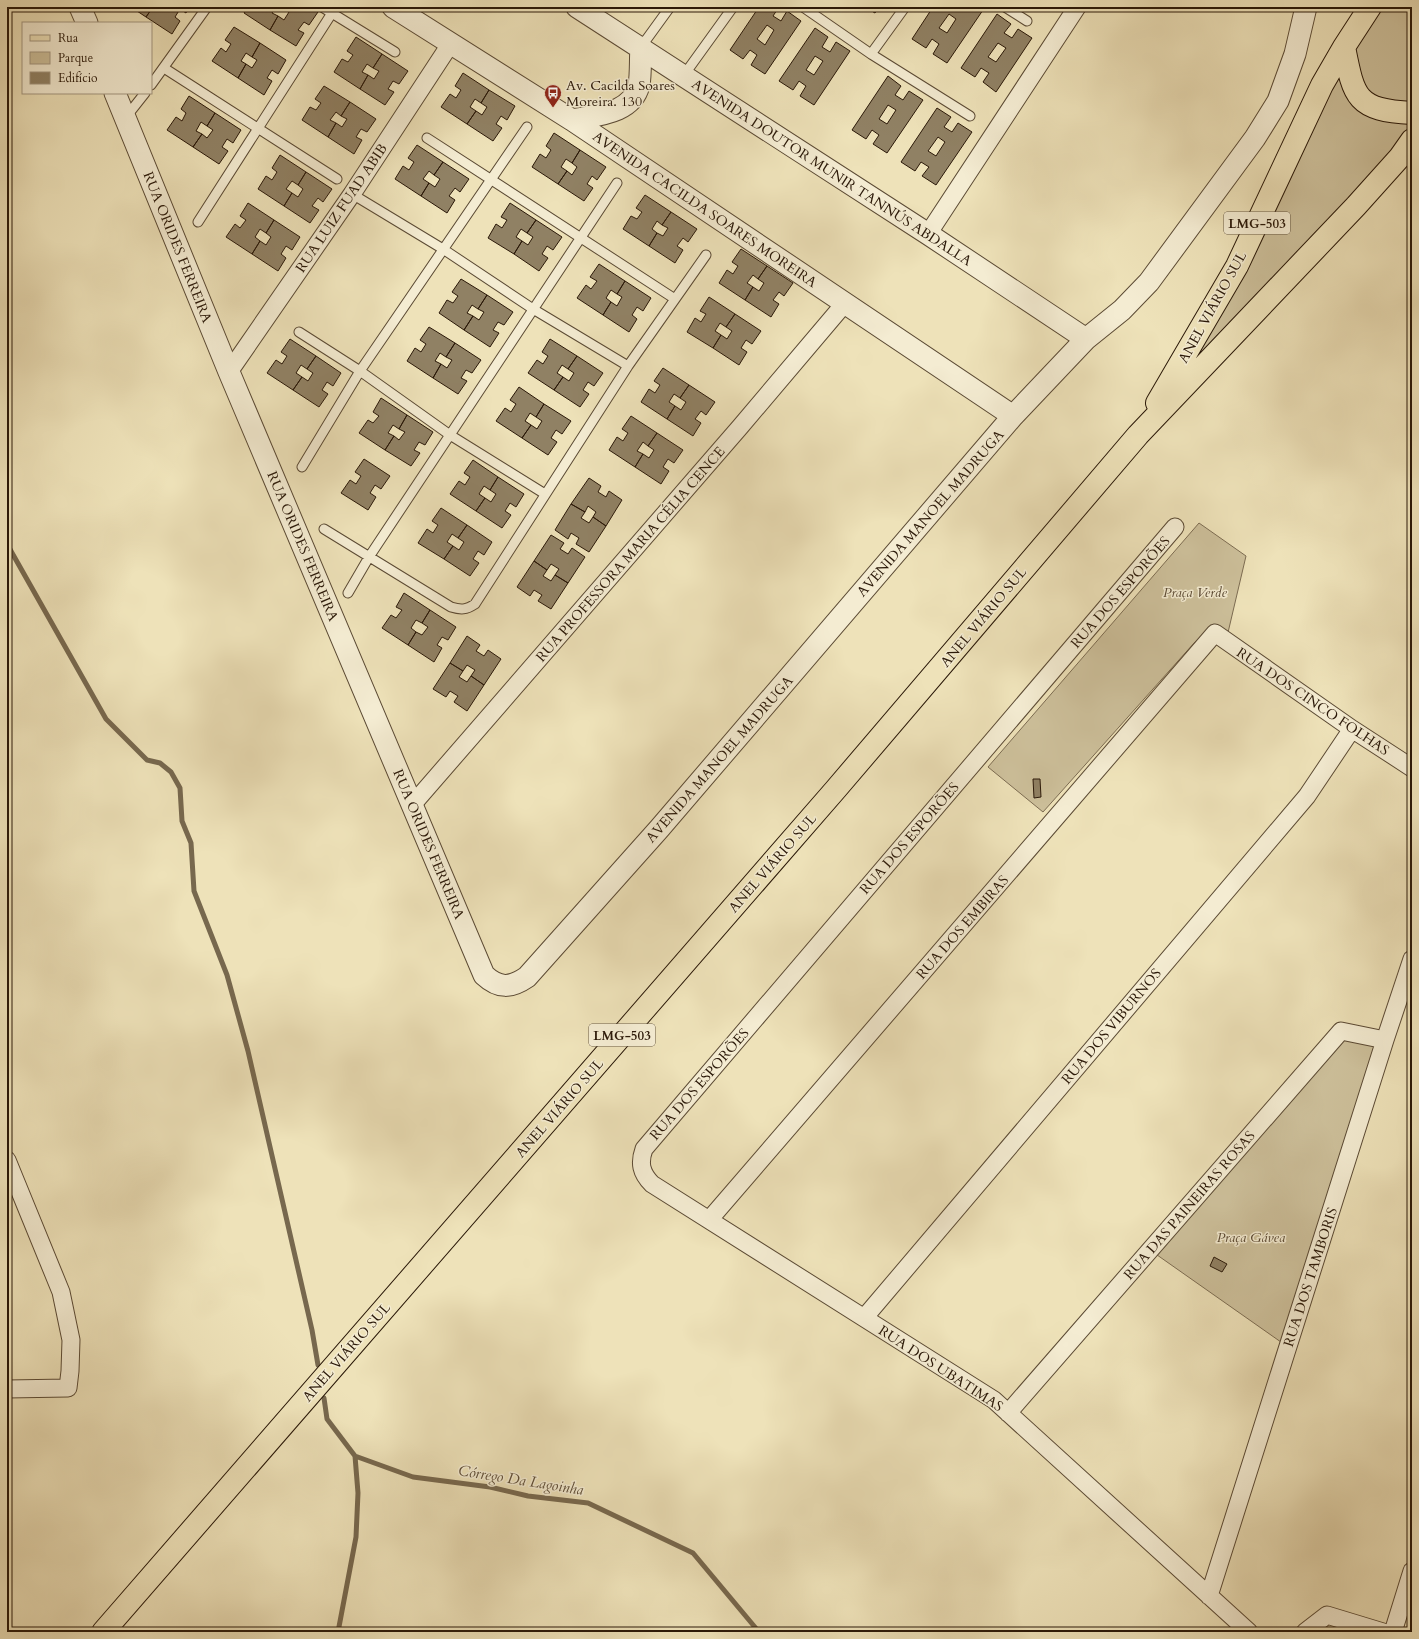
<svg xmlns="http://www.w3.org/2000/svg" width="1419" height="1639" font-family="Cardo,serif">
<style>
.green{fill:#cdc09b;stroke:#7c6c52}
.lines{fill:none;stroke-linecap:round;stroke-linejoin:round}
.stream{stroke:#77684e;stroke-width:5}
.building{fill:#908164;stroke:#2a1808;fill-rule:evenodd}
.service-casing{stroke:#5b4a34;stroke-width:11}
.minor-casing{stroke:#5b4a34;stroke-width:19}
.tertiary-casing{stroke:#5b4a34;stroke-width:23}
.primary-casing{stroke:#2a1808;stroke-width:24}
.service{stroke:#f4ecd2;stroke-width:9}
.minor{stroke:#f4ecd2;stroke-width:17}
.tertiary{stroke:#f4ecd2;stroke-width:21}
.primary{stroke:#eee2b9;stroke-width:22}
.labels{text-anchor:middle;stroke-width:3;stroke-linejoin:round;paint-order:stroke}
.shield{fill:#f4ecd2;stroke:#675845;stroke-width:1}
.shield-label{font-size:13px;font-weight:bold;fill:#2a1808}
.poi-label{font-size:14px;fill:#2a1808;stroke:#f4ecd2;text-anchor:start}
.street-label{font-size:14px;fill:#2a1808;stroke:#f4ecd2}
.park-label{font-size:14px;font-style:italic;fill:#5b4a34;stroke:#f4ecd2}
.water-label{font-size:15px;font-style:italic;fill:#5e4d37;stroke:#f4ecd2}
</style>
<rect width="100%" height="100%" fill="#eee2b9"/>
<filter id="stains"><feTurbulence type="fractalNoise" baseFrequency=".005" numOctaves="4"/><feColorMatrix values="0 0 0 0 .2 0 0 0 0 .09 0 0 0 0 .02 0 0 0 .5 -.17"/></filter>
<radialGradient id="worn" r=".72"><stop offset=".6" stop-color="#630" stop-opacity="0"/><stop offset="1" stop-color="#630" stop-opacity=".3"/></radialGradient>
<path class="green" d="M1370 7H1412V140L1138 435Z
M1199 523 1246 556 1226 641 1205 634 1195 642 1043 812 988 767Z
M1341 1031 1385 1040 1288 1347 1150 1250Z
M1327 1615 1383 1632H1305Z"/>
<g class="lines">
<path class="stream" d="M7 544 106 719 147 760 160 763 171 772 180 788 182 821 191 843 194 891 227 975 248 1051 312 1330 318 1365
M324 1398 327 1419 355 1456 358 1493 356 1537 338 1632
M355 1456 413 1477 490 1487 528 1496 588 1503 693 1553 759 1632"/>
</g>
<path class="building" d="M131 7H153L146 17Z
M153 7 160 8 189 7 186 13 180 9 175 17 180 21 172 34 146 17Z
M248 7H276L272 13 278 16 270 30 244 13Z
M285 7H310L318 12 309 25 304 22 298 30 304 33 296 46 270 30 278 16 284 20 289 12 284 9Z
M759 7H779L773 16 781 21 787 11 801 21 765 74 751 65 757 55 750 50 743 59 730 50ZM767 25 774 30 765 45 757 39Z
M865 7H879L875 13Z
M933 7H959L963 10 965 7H979L983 10 947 63 933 54 939 44 932 39 926 48 912 39ZM949 14 956 19 947 33 939 28Z
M997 14 1011 24 1004 33 1012 38 1018 29 1032 38 996 92 983 82 989 73 981 68 975 77 961 68ZM998 43 1006 48 996 62 988 57Z
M234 27 260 43 252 57 246 53 241 61 246 64 238 78 212 61 221 48 226 52 231 44 225 40Z
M815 28 828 37 822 47 830 52 836 42 850 51 814 105 800 96 806 86 799 81 793 90 779 81ZM815 56 823 61 814 75 806 70Z
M356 37 382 54 373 68 367 64 362 72 368 75 360 89 334 72 342 59 348 62 353 55 347 51Z
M260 43 286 60 278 74 272 70 267 78 272 81 264 95 238 78 246 64 252 68 257 60 252 57Z
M382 54 408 71 399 84 393 81 388 89 394 92 385 105 360 89 368 75 374 79 379 71 373 68Z
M463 73 489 90 481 103 475 99 470 107 476 111 467 124 441 107 450 94 456 98 461 90 455 86Z
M888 76 901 86 895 95 903 100 909 91 923 100 887 153 873 144 879 135 872 130 866 139 852 130ZM888 105 896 110 887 124 879 119Z
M324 86 350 102 341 116 336 112 330 120 336 123 328 137 302 120 310 107 316 110 321 103 315 99Z
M489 90 515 106 507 120 501 116 496 124 502 128 493 141 467 124 476 111 482 115 487 107 481 103Z
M189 96 215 113 207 126 201 122 196 131 202 134 193 147 167 130 176 117 182 121 186 113 181 109Z
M350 102 376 119 367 132 361 129 356 137 362 140 354 154 328 137 336 123 342 127 347 119 341 116Z
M937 108 951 117 944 127 952 132 958 123 972 132 936 185 922 176 929 167 921 162 915 171 901 162ZM938 137 945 142 936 156 928 151Z
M215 113 241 130 233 143 227 139 222 147 228 151 219 164 193 147 202 134 207 138 213 130 207 126Z
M554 133 580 150 572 163 566 159 561 167 567 171 558 184 532 167 540 154 546 158 551 150 546 146Z
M417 145 443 162 434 175 429 171 423 179 429 183 421 196 395 179 403 166 409 170 414 162 408 158Z
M580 150 606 167 597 180 592 176 587 184 593 188 584 201 558 184 567 171 572 175 577 167 572 163Z
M280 155 306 172 298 185 292 181 286 189 292 193 284 206 258 189 266 176 272 180 277 172 272 168Z
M443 162 469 179 460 192 455 188 449 196 455 200 447 213 421 196 429 183 435 187 440 179 434 175Z
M306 172 332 189 323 202 318 198 312 206 319 210 310 223 284 206 292 193 298 197 303 189 298 185Z
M645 195 671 212 662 225 657 221 652 229 657 233 649 246 623 229 631 216 637 219 642 212 636 208Z
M248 203 274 220 266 233 260 229 255 237 260 241 252 254 226 237 235 224 240 228 246 220 240 216Z
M510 203 536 220 527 233 521 229 516 237 522 241 514 254 488 238 496 224 502 228 507 220 501 217Z
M671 212 697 229 688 242 683 238 677 246 683 250 675 263 649 246 657 233 663 236 668 228 662 225Z
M274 220 300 237 292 250 286 246 281 254 286 258 278 271 252 254 260 241 266 245 271 237 266 233Z
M536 220 562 237 553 250 547 246 542 254 548 258 539 271 514 254 522 241 528 245 533 237 527 233Z
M741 249 767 266 758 279 753 275 747 283 753 287 745 300 719 283 727 270 733 274 738 266 732 262Z
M599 264 625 281 617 294 611 290 606 298 611 302 603 315 577 298 586 285 591 289 597 281 590 277Z
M767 266 793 283 784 296 779 292 773 300 779 304 771 317 745 300 753 287 759 291 764 283 758 279Z
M461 279 487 295 478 309 472 305 467 313 473 316 464 330 439 313 447 300 453 303 458 296 452 292Z
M625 281 651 298 643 311 637 307 632 315 637 319 629 332 603 315 611 302 617 306 622 297 617 294Z
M487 295 513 312 504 325 498 322 493 330 499 333 490 347 464 330 473 316 479 320 484 312 478 309Z
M709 297 735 314 726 327 720 323 715 331 721 335 713 348 687 332 695 318 701 322 706 314 700 311Z
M735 314 761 331 752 344 746 340 741 348 747 352 739 365 713 348 721 335 727 339 732 331 726 327Z
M429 327 455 343 446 357 440 353 435 361 441 364 433 378 407 361 415 348 421 352 426 344 420 340Z
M290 339 316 356 307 369 301 365 296 373 302 377 293 390 267 373 276 360 282 364 287 356 281 352Z
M550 339 577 356 568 369 562 365 557 373 563 377 554 390 528 373 537 360 543 364 548 356 542 352Z
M455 343 481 360 472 373 466 370 461 378 467 381 458 394 433 378 441 364 447 368 452 360 446 357Z
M316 356 341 373 333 386 327 382 322 390 328 394 319 407 293 390 302 377 308 381 313 373 307 369Z
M577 356 603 373 594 386 588 382 583 390 589 394 580 407 554 390 563 377 569 381 574 373 568 369Z
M663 368 689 385 680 398 674 394 669 402 675 406 667 419 641 402 649 389 655 393 660 385 654 381Z
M689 385 715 402 706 415 701 411 695 419 701 423 693 436 667 419 675 406 681 410 686 402 680 398Z
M519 387 544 404 536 417 530 413 525 421 531 425 522 438 496 421 505 408 511 412 516 404 510 400Z
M381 398 407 415 399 429 393 425 388 433 394 436 385 450 359 433 368 420 373 423 379 416 373 412Z
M544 404 571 421 562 434 556 430 551 438 557 442 548 455 522 438 531 425 537 429 542 421 536 417Z
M407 415 433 432 425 445 419 442 414 450 420 453 411 466 385 450 394 436 399 440 405 432 399 429Z
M631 416 657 433 648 446 643 442 637 451 643 454 635 467 609 450 617 437 623 441 628 433 622 429Z
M657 433 683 450 674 463 668 459 663 467 669 471 661 484 635 467 643 454 649 458 654 450 648 446Z
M364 459 390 476 381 489 375 485 370 493 376 497 368 510 341 493 350 480 356 484 361 476 355 472Z
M473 460 498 477 490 490 484 486 479 494 485 498 476 511 450 494 459 481 465 485 470 477 464 473Z
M498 477 524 494 516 507 510 503 505 511 511 515 502 528 476 511 485 498 491 502 496 494 490 490Z
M589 478 601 486 598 492 606 497 609 491 622 500 606 526 593 517 596 512 588 506 585 512 571 504Z
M571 504 585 512 581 518 589 523 593 517 606 526 589 552 576 544 579 538 571 533 568 539 555 530Z
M441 508 467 525 458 538 452 534 447 542 453 546 444 559 418 543 427 529 433 533 438 525 432 521Z
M467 525 492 542 484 555 478 551 473 559 479 563 470 576 444 559 453 546 459 550 464 542 458 538Z
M551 535 564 543 560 549 568 554 572 548 585 557 568 583 555 575 559 569 551 564 547 570 534 561Z
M534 561 547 570 543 576 551 581 555 575 568 583 551 609 538 601 542 595 534 590 530 596 517 587Z
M404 593 430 610 422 623 416 620 411 628 416 632 408 645 382 628 391 615 396 618 402 610 396 607Z
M430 610 456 627 448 640 442 637 437 645 442 648 434 662 408 645 416 632 422 635 428 627 422 623Z
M467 636 480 645 476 651 484 656 488 650 501 659 484 685 471 676 475 670 467 665 463 671 450 663Z
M450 663 463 671 459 677 467 682 471 676 484 685 467 711 454 702 458 696 450 691 446 697 433 689Z
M1033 779H1040L1041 797 1034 798Z
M1214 1257 1227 1264 1222 1272 1210 1266Z"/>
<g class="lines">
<g class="service-casing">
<path id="service" d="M322 7 395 52
M803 7 871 54 970 116
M1005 7 1027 21
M641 47 670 7
M871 54 905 7
M164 68 337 179
M684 75 733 7
M151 85 207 7
M126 117 145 93
M427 138 675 299
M352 194 443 249 533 309 628 366
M198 222 332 13
M299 332 360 371 450 435 545 494
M302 467 360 371 527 127
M324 529 451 607C461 610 466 610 475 604L628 366 706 255
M348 593 369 557 617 183"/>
</g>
<g class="minor-casing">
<path id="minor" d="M928 234 1077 7
M229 372 352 194 451 43
M1175 527 644 1149C639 1163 641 1173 652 1184L994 1400 1249 1632
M413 804 740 427 845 303
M7 1160 61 1292 71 1340 70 1371 68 1388 7 1389
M709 1220 1215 633 1352 729 1412 768
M864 1318 1307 796 1352 729
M1008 1413 1341 1031 1385 1040
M1209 1596 1385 1040 1412 959
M1305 1632 1327 1615 1383 1632
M1393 1632 1412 1571"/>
</g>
<g class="tertiary-casing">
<path id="tertiary" d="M80 7 87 23
M393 7 572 120 1013 416
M577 7 928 234 1086 339
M115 93 229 372 484 975C499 989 511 988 527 977L659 829 1013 416 1086 339 1122 310 1149 282 1255 138 1278 101 1295 54 1306 7
M572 120C596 115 632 114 639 85 641 74 640 59 641 47"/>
</g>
<g class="primary-casing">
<path id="primary" d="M1344 47C1354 98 1356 110 1412 113
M1157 403 1237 266 1322 85 1344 47 1370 7
M103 1632 836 789 1138 435 1356 206 1400 157 1412 140"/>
</g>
<use href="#service" class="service"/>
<use href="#minor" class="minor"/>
<use href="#tertiary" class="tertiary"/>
<use href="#primary" class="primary"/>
</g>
<defs>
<g id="bus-pin" transform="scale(0.9)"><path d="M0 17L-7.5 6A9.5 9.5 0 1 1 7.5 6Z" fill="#8f2418" stroke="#f4ecd2"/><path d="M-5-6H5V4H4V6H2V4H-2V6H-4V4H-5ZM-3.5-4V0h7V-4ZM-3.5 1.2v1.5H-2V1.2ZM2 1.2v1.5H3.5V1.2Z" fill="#fff"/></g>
</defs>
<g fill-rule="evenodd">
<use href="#bus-pin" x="553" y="93"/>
</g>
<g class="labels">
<g class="shield">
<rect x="1224" y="212" width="66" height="22" rx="3"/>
<rect x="589" y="1024" width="66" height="22" rx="3"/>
</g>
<g class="shield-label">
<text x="1257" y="228">LMG-503</text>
<text x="622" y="1040">LMG-503</text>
</g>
<g class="poi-label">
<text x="566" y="90">Av. Cacilda Soares<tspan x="566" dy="16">Moreira. 130</tspan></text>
</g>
<g class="street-label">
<text transform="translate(832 172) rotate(33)" y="5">AVENIDA DOUTOR MUNIR TANNÚS ABDALLA</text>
<text transform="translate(341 208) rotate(-56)" y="5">RUA LUIZ FUAD ABIB</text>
<text transform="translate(705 209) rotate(34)" y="5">AVENIDA CACILDA SOARES MOREIRA</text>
<text transform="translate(178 247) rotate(68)" y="5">RUA ORIDES FERREIRA</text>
<text transform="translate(1212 307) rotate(-61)" y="5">ANEL VIÁRIO SUL</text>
<text transform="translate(930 513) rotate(-49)" y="5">AVENIDA MANOEL MADRUGA</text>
<text transform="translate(303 546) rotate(67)" y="5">RUA ORIDES FERREIRA</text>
<text transform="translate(630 554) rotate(-49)" y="5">RUA PROFESSORA MARIA CÉLIA CENCE</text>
<text transform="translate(1120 592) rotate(-49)" y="5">RUA DOS ESPORÕES</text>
<text transform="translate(983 617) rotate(-50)" y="5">ANEL VIÁRIO SUL</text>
<text transform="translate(1313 701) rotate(34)" y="5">RUA DOS CINCO FOLHAS</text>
<text transform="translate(719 759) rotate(-49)" y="5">AVENIDA MANOEL MADRUGA</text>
<text transform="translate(909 838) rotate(-49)" y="5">RUA DOS ESPORÕES</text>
<text transform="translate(429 844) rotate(67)" y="5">RUA ORIDES FERREIRA</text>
<text transform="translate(772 863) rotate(-49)" y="5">ANEL VIÁRIO SUL</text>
<text transform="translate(962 927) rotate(-49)" y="5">RUA DOS EMBIRAS</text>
<text transform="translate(1111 1026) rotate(-50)" y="5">RUA DOS VIBURNOS</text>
<text transform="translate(699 1084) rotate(-49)" y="5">RUA DOS ESPORÕES</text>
<text transform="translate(559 1108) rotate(-49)" y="5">ANEL VIÁRIO SUL</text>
<text transform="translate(1189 1205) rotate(-49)" y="5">RUA DAS PAINEIRAS ROSAS</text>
<text transform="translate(1310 1277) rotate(-72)" y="5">RUA DOS TAMBORIS</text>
<text transform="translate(346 1352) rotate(-49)" y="5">ANEL VIÁRIO SUL</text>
<text transform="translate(941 1368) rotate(33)" y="5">RUA DOS UBATIMAS</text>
</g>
<g class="park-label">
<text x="1195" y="597">Praça Verde</text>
<text x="1251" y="1242">Praça Gávea</text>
</g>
<g class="water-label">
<text transform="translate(521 1480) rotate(9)" y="5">Córrego Da Lagoinha</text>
</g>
</g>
<rect width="1419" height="1639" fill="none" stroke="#eee2b9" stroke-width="24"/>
<rect x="8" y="8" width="1403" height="1623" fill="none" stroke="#2a1808" stroke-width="2"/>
<rect x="12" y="12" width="1395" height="1615" fill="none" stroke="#2a1808"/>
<rect x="22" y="22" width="130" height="72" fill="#f4ecd2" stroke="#a39781"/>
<rect x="30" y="35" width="20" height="6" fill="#eee2b9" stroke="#a39781"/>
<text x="58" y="42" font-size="12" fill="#2a1808">Rua</text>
<rect x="30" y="52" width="20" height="12" fill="#cdc09b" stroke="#a39781"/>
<text x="58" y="62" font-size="12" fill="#2a1808">Parque</text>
<rect x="30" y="72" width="20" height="12" fill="#908164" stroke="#a39781"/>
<text x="58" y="82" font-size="12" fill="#2a1808">Edifício</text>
<rect width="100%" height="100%" filter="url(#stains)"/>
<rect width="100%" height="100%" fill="url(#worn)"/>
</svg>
